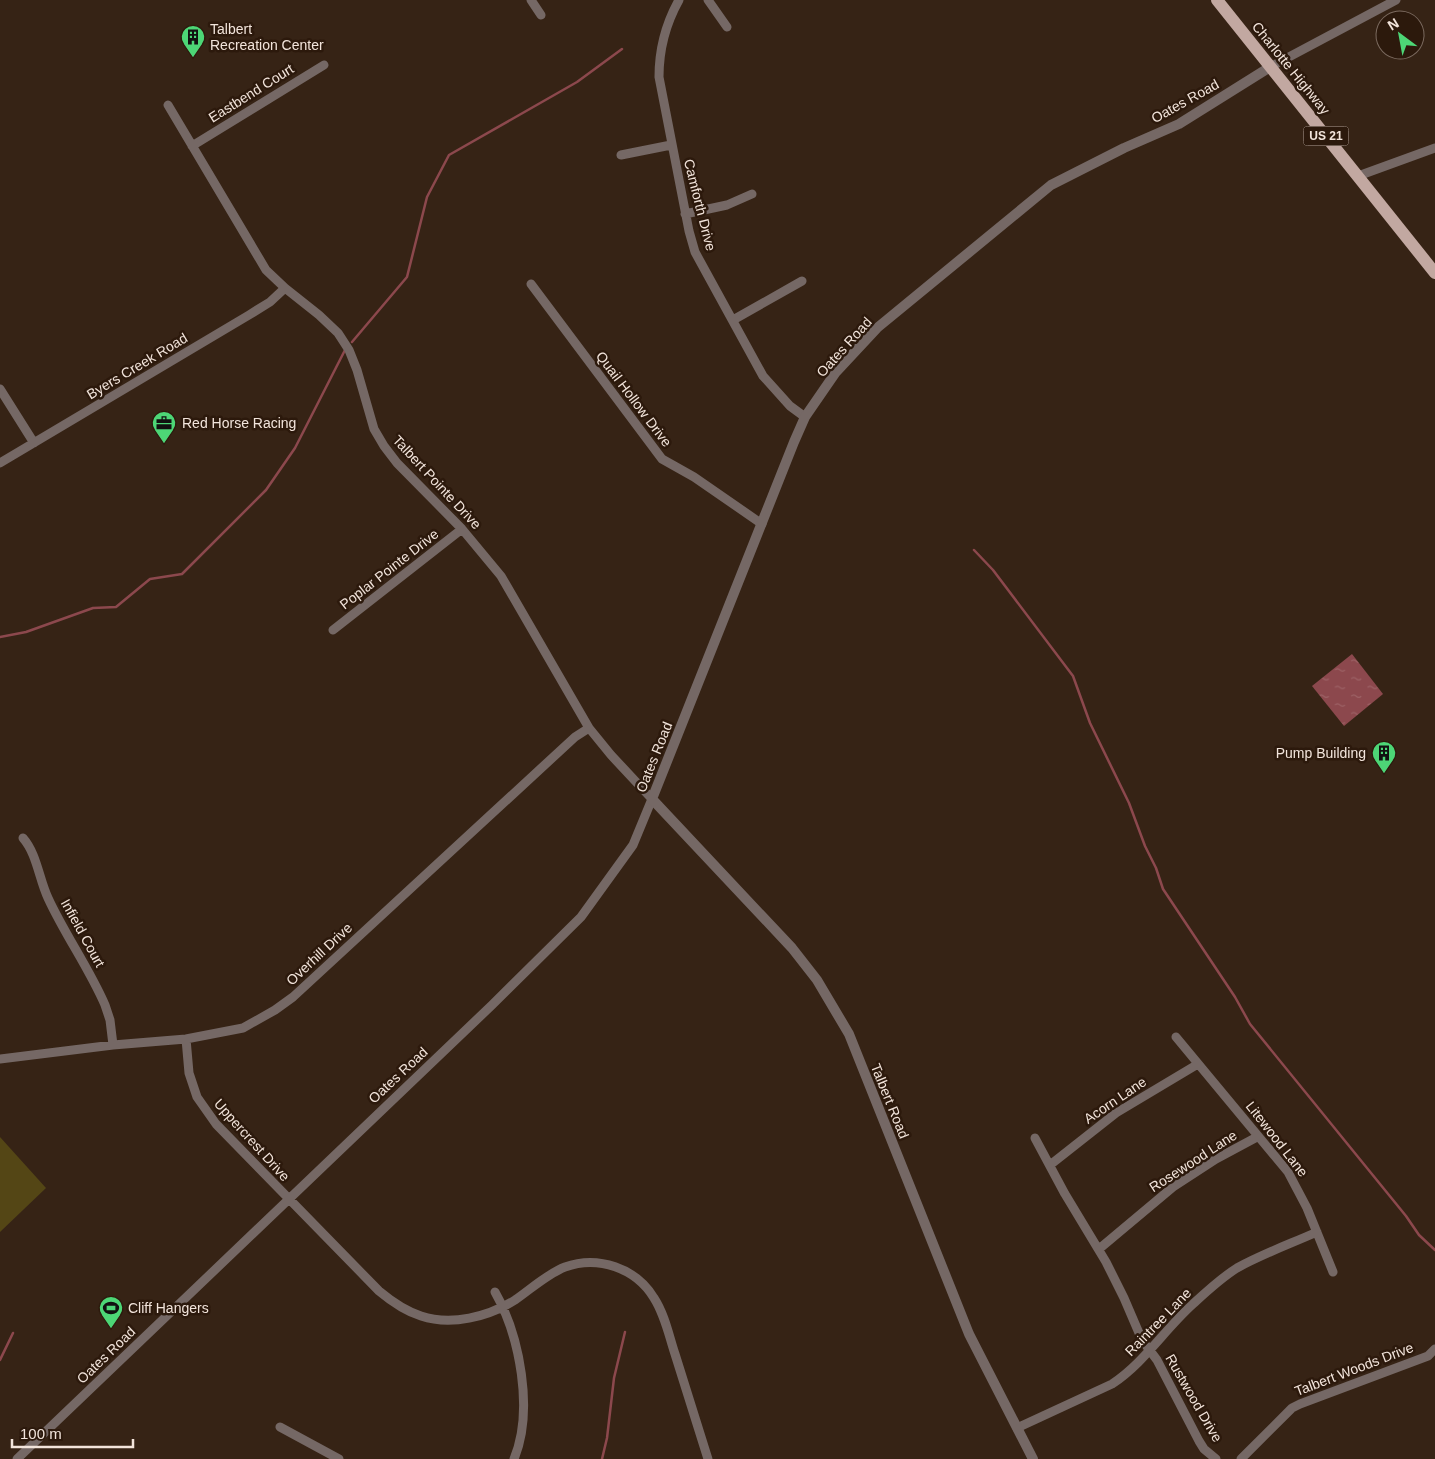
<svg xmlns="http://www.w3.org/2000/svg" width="1435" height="1459" font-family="Arial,sans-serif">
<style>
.park{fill:#544615}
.water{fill:url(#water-ripples)}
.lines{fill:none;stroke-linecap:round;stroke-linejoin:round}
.stream{stroke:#8c484d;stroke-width:2.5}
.minor{stroke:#756865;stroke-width:9}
.tertiary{stroke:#756865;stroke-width:10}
.primary{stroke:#c2a8a1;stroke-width:12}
.labels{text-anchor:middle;stroke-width:5;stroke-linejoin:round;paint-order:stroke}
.shield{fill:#2c190c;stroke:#b7a79d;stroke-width:1}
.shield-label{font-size:12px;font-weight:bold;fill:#f2e4db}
.poi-label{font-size:14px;fill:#f2e4db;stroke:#2c190c;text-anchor:start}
.street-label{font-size:14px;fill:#f2e4db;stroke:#2c190c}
</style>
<defs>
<pattern id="water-ripples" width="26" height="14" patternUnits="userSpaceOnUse" patternTransform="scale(1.25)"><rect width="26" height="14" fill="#8c484d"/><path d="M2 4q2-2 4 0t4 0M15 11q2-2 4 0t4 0" fill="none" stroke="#9d6266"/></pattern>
</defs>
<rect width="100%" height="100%" fill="#362315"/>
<path class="park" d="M0 1137 46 1188 0 1232Z"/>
<path class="water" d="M1352 654 1383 694 1344 726 1312 686Z"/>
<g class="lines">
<path class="stream" d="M352 342 407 277 427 197 449 155 577 82 622 49
M974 550 993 570 1073 676 1090 723 1129 803 1145 846 1156 868 1163 889 1235 997 1250 1024 1406 1216 1419 1235 1435 1250
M0 637 26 632 93 608 116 607 150 579 182 574 266 490 295 448 345 350
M0 1360 13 1333
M602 1459 607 1438 614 1378 625 1332"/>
<path class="minor" d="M531 0 541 15
M679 0C665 25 659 49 659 77L689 231 695 252 763 376 790 406 805 417
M708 0 727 27
M1270 67 1396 0
M192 146 324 65
M621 155 671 145
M1358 176 1435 148
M685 214 727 205 752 194
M531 284 662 459 694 477 762 524
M733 320 802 281
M0 389 34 443
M0 463 249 315 270 302 285 288
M333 630 462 529
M23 838C37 854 39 879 48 898 65 935 89 968 105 1005L110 1020 113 1045
M1176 1037 1288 1172 1307 1208 1333 1272
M186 1039 189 1073 197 1097 216 1124 379 1291C391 1301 405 1311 421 1316 451 1326 488 1317 515 1300 531 1289 547 1274 565 1267 598 1255 636 1268 654 1298 665 1315 669 1336 675 1354 686 1389 697 1424 708 1459
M0 1059 113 1045 186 1039 243 1028 275 1010 293 997 575 737 589 728
M1035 1138 1065 1194 1106 1262 1124 1298 1142 1340 1157 1360 1199 1441 1204 1449 1216 1459
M1050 1165 1116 1113 1198 1064
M1099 1249 1173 1187 1216 1159 1257 1137
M495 1292C520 1336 534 1411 514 1459
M280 1427 339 1459
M1017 1428 1112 1384C1144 1363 1164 1330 1193 1304 1206 1292 1221 1278 1237 1268 1262 1254 1290 1244 1317 1232
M17 1459 492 1005 581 917 633 845 652 799 611 755 589 728 501 576 462 529 397 463 384 446 374 429 357 370 349 350 338 333 319 315 285 288 266 270 168 105
M1241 1459 1292 1408 1300 1404 1428 1356 1435 1349"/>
<path class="tertiary" d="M1033 1459 969 1334 849 1034 817 980 792 948 652 799 794 442 805 417 836 372 877 328 1051 185 1124 148 1179 124 1270 67"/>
<path class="primary" d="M1217 0 1435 273"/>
</g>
<defs>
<g id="building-pin" transform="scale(1.25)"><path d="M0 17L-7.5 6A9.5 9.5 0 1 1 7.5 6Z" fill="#4dd676" stroke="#2c190c"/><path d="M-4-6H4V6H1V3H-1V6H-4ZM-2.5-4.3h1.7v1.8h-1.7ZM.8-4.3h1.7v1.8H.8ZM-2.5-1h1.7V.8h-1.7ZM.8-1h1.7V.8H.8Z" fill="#111"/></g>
<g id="office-pin" transform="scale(1.25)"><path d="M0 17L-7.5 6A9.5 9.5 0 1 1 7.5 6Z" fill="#4dd676" stroke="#2c190c"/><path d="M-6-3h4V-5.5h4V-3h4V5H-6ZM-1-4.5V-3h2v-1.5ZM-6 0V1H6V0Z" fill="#111"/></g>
<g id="stadium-pin" transform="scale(1.25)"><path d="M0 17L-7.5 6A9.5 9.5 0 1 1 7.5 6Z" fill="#4dd676" stroke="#2c190c"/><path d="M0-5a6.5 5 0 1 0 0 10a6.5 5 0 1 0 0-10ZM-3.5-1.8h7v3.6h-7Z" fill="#111"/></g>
</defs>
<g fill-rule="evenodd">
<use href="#building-pin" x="193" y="37"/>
<use href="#office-pin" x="164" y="423"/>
<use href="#building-pin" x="1384" y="753"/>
<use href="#stadium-pin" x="111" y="1308"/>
</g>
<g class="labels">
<rect class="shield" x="1303.5" y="126.5" width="45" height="19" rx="4"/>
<g class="shield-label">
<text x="1326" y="140">US 21</text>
</g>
<g class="poi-label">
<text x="210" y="34">Talbert<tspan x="210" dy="16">Recreation Center</tspan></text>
<text x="182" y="428">Red Horse Racing</text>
<text x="1366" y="758" text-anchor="end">Pump Building</text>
<text x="128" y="1313">Cliff Hangers</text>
</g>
<g class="street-label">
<text transform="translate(1291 68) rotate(51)" y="5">Charlotte Highway</text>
<text transform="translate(251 93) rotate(-32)" y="5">Eastbend Court</text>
<text transform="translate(1185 101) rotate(-29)" y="5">Oates Road</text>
<text transform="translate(700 205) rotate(76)" y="5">Camforth Drive</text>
<text transform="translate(844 347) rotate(-48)" y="5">Oates Road</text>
<text transform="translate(137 366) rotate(-31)" y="5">Byers Creek Road</text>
<text transform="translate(634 399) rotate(53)" y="5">Quail Hollow Drive</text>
<text transform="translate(437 482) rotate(47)" y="5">Talbert Pointe Drive</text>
<text transform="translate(389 569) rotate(-38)" y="5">Poplar Pointe Drive</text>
<text transform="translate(654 757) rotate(-68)" y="5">Oates Road</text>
<text transform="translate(83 933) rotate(61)" y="5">Infield Court</text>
<text transform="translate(319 954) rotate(-43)" y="5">Overhill Drive</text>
<text transform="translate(398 1075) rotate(-43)" y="5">Oates Road</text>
<text transform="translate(1115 1100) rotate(-34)" y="5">Acorn Lane</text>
<text transform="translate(890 1101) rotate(68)" y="5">Talbert Road</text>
<text transform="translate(1277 1139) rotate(52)" y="5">Litewood Lane</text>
<text transform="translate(252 1140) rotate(48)" y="5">Uppercrest Drive</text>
<text transform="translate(1193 1161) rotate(-33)" y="5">Rosewood Lane</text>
<text transform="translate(1158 1322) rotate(-46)" y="5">Raintree Lane</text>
<text transform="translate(106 1355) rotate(-44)" y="5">Oates Road</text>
<text transform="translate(1354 1369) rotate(-21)" y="5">Talbert Woods Drive</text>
<text transform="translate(1194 1398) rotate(60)" y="5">Rustwood Drive</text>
</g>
</g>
<g transform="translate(1400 35) rotate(328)"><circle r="24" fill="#2c190c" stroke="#7b6a5f"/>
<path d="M0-4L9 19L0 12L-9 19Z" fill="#4dd676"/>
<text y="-8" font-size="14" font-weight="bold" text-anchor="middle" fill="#f2e4db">N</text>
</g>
<path d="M12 1439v8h121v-8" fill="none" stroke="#f2e4db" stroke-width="2.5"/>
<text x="20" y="1439" font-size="15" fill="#f2e4db" stroke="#2c190c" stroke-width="4" paint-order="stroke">100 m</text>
</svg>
